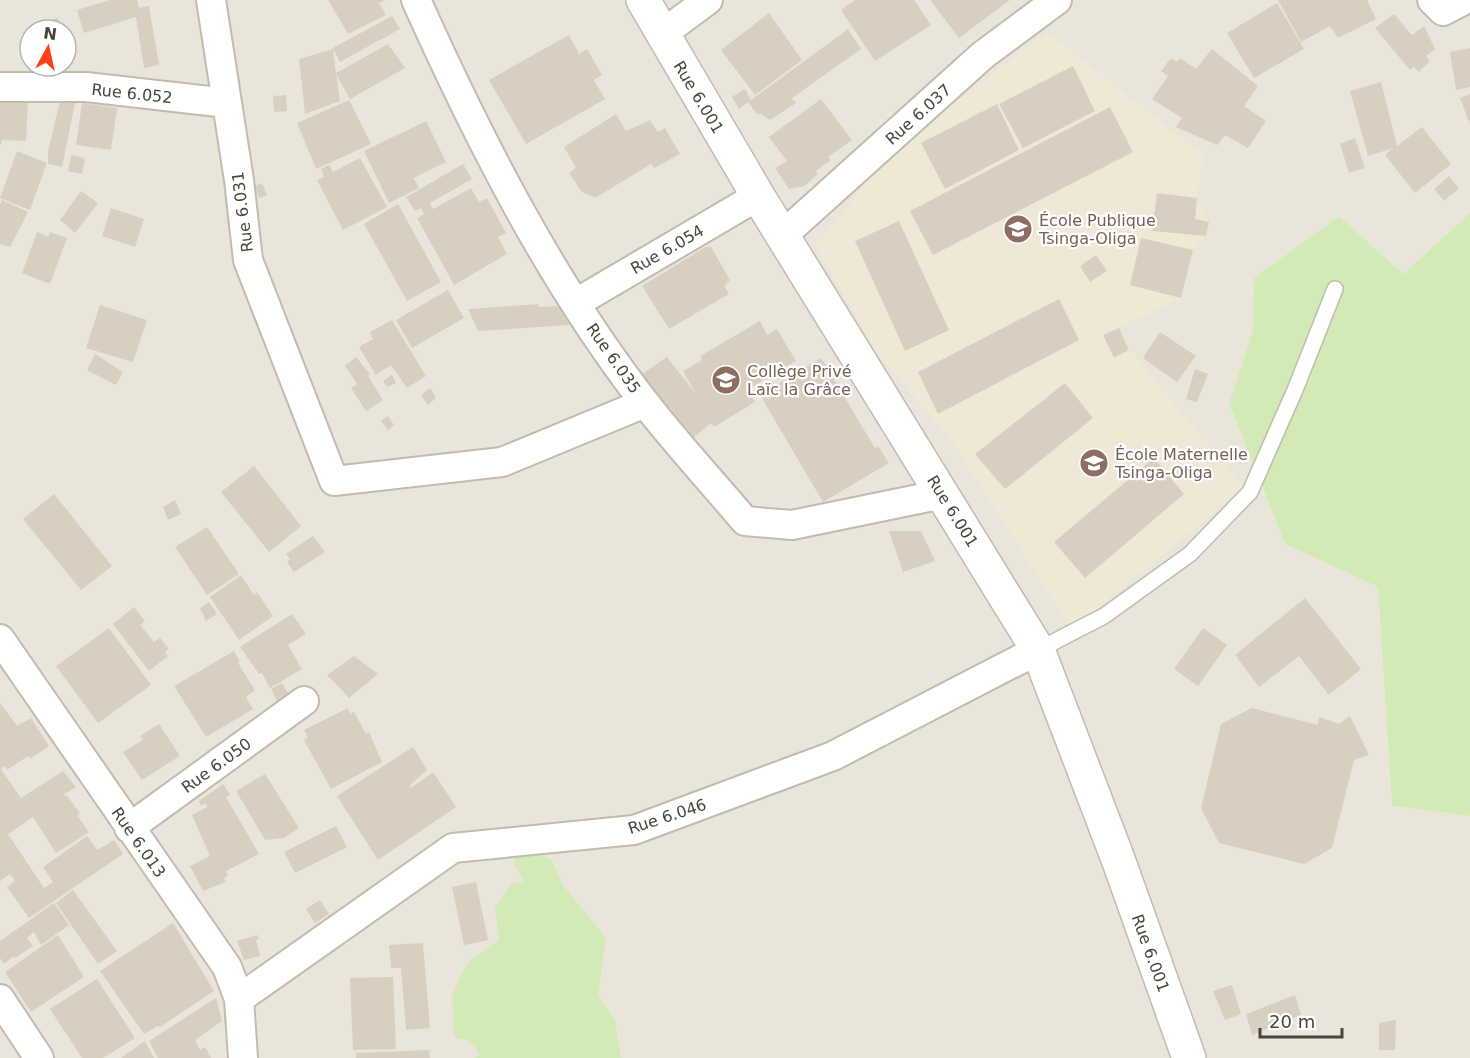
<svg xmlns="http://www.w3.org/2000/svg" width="1470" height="1058" font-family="'DejaVu Sans',sans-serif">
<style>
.residential{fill:#eae5da;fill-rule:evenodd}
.education{fill:#efe8d6}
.green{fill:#d2eab5}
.building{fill:#d8cfc1}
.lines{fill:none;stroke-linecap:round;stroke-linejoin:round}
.service-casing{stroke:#c2bbae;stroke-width:18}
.minor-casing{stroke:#c2bbae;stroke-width:32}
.tertiary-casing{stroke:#c2bbae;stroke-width:36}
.service{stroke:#fff;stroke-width:15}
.minor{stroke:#fff;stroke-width:28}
.tertiary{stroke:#fff;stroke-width:33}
.labels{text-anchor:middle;stroke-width:4.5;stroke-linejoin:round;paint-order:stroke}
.street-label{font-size:16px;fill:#4b4439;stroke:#fff}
.education-label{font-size:16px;fill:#785e54;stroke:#fff;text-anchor:start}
</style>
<rect width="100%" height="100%" fill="#f6f3ec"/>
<path class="residential" d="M0 0H1470V213L1403 274 1339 216 1254 278 1253 330 1229 403 1285 544 1378 587 1392 806 1470 816V1058H0ZM30 30H66V66H30Z"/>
<path class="education" d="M1047 32 1204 156 1197 198 1209 222 1206 236 1193 250 1181 298 1119 328 1130 350 1244 488 1072 630 950 438 880 357 815 246 901 143Z"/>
<path class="green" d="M1470 213V816L1392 806 1378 587 1285 544 1229 403 1253 330 1254 278 1339 216 1403 274Z
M525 847 552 860 562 884 606 938 598 996 615 1020 621 1058H475L480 1054 469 1041 454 1037 452 996 466 964 499 940 495 908 512 883H524L514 863 517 850Z"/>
<path class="building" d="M110 0H137L139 8 149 6 159 65 144 68 136 17 84 33 77 10Z
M328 0H386L379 3 386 15 348 34Z
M855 0H914L931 25 875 61 841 10Z
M930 0H1010L959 38Z
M1278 0H1367L1376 19 1338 38 1330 26 1301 42Z
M1277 3 1304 49 1254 78 1227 33Z
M769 13 802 60 755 95 721 50Z
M1394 14 1412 35 1424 26 1435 49 1426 56 1430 61 1419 72 1414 67 1410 70 1375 28Z
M392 16 400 29 340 62 333 48Z
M58 18 61 30H36L34 24Z
M848 29 861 49 792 98 796 103 770 120 760 113 758 115 748 102 739 109 732 97 745 89 751 100Z
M569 35 579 54 587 49 602 75 594 80 605 99 526 144 489 80Z
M388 44 405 68 350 99 336 74 340 101 305 114 299 59 333 49 336 73Z
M1470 48V87L1456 90 1450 52Z
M1212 49 1258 86 1244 106 1266 121 1248 148 1225 135 1217 145 1176 127 1182 118 1152 99 1168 76 1161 71 1171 58 1177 62 1180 58 1196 69Z
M44 66H59L60 67 45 70Z
M1073 66 1095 111 1023 148 999 104Z
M1381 82 1397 146 1422 127 1451 164 1415 193 1385 155 1393 148 1368 156 1350 91Z
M1470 94V125L1460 98Z
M286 95 287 111 274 112 273 96Z
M0 96 28 99 26 141 2 140 0 147Z
M821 99 852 140 828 157 831 160 816 171 818 174 804 186 789 189 775 168 787 161 769 137Z
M349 100 371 144 316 169 297 123Z
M60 101 75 103 62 167 48 164V152Z
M82 103 117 108 111 150 76 145Z
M997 104 1019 150 945 189 921 143Z
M1110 107 1133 152 933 255 910 211Z
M616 114 626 131 650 120 658 132 665 128 680 154 654 168 651 164 595 198 582 192 569 173 576 168 564 147Z
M426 121 446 162 414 178 419 188 389 203 364 151Z
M1355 138 1365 168 1349 173 1340 144Z
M17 151 47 163 30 210 0 198Z
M71 155 85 158 82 174 68 171Z
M360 158 387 207 343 230 317 180 324 177 321 169 329 165 333 172Z
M463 164 472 179 430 203 433 209 424 214 421 208 415 211 406 197Z
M1449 176 1459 188 1444 201 1434 189Z
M262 183 267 195 259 198 255 186Z
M471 188 479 202 487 198 506 233 498 237 507 254 454 285 417 218Z
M81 191 98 203 75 233 60 220Z
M1157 193 1197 198 1195 219 1209 222 1206 236 1152 231Z
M2 200 28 212 10 247 0 244V204Z
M398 204 441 282 407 301 364 224Z
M111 208 144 219 135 247 102 236Z
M899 221 949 330 905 351 855 241Z
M37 232 48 237 50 232 67 238 50 284 22 273Z
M1141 238 1193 250 1181 298 1130 285Z
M707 246 711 247 730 280 724 286 729 294 669 329 642 286Z
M1096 255 1107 271 1090 282 1080 266Z
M448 290 464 318 412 348 396 320Z
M1059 299 1079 340 938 414 918 372Z
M538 304V307L560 306 569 325 478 331 468 309Z
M100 305 147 320 133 362 86 348Z
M392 320 426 376 407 388 391 365 376 375 359 347 373 339 370 332Z
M760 321 767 335 777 329 796 361 748 389 755 402 714 427 711 423 691 440 639 376 667 357 696 394 683 371 702 360 700 356Z
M1119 328 1129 350 1114 358 1103 335Z
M1160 332 1196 356 1177 382 1143 358Z
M95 354 123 372 116 385 87 370Z
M356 357 370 374 368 376 383 400 366 411 351 388 357 384 345 366Z
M821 358 875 448 878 446 889 463 823 502 760 395Z
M1195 369 1208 374 1197 402 1186 399Z
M392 375 396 383 387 387 383 381Z
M1065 383 1093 418 1005 489 975 454Z
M430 388 436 398 428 405 421 395Z
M388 416 394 425 388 430 381 421Z
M1154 458 1184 494 1085 578 1054 542Z
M254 466 301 526 269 552 221 492Z
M54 494 112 566 81 590 23 519Z
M175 500 181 514 168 520 163 507Z
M207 527 239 574 207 595 175 547Z
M889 531H921L935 561 903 572Z
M313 536 325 552 294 572 287 562 290 559 286 554Z
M241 575 254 595 257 592 273 616 239 640 210 597Z
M1305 598 1361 669 1329 695 1299 656 1259 687 1235 655Z
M209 602 217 614 206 621 200 608Z
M134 607 145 621 140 625 154 642 160 638 169 649 165 652 168 656 149 671 113 624Z
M292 614 306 634 288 645 302 669 270 688 262 673 259 674 240 647Z
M109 628 151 685 98 723 56 666Z
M1203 628 1227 645 1198 686 1174 669Z
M234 651 240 662 238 663 255 690 246 697 253 709 206 737 174 686Z
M354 656 378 674 349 698 327 675Z
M282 683 291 698 279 705 271 689Z
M0 703 17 726 31 718 49 746 30 759 28 756 7 770 4 766 1 769 21 798 63 771 76 787 63 795 67 796 80 813 77 815 89 832 56 853 33 817 8 834 44 888 53 882 43 867 87 836 97 850 114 840 123 854 29 918 7 887 15 881 10 874 0 881Z
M348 708 350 714 354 712 366 734 369 732 382 762 331 789 304 740 308 737 304 730Z
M1252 708 1318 725 1319 717 1339 724 1350 716 1369 755 1354 760 1332 848 1304 864 1219 843 1201 808 1221 724Z
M159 724 180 756 142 780 123 752 143 740 140 736Z
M413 747 427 770 409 786 411 788 433 772 456 807 378 860 337 796Z
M265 774 299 828 284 838 265 840 236 791Z
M223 784 230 795 226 797 259 854 226 871 228 876 224 878 226 882 203 891 190 866 210 856 192 815 207 807 205 803 201 806 199 801Z
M336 826 347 847 295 873 284 852Z
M476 882 488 940 464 945 452 887Z
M73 890 117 951 98 964 56 903Z
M320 900 329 914 315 923 306 909Z
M54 903 69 925 41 945 34 932 27 938 33 946 15 958 14 956 4 964 0 958V941Z
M173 923 214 991 160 1027 158 1026 144 1034 100 971Z
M58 935 84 977 31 1012 5 972Z
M258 935 259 939 256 940 260 956 244 960 237 941Z
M423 943 430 1028 406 1030 401 968H391L389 945Z
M393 977 396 1049 353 1050 350 978Z
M97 979 135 1038 103 1058H82L50 1009Z
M1232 985 1241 1014 1225 1020 1213 991Z
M1295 995 1301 1015 1252 1035 1246 1014Z
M216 998 222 1021 195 1040 200 1050 205 1047 211 1058H158L149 1041Z
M1396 1020 1395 1050H1379V1023Z
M145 1041 154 1058H121Z
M429 1050 430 1058H356V1053Z"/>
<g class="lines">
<g class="service-casing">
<path id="service" d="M1038 650 1104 616 1190 554 1250 492 1295 390 1335 289"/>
</g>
<g class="minor-casing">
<path id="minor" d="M211 0 239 180 248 260 334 481 502 462 645 403
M416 0C479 140 551 282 645 403 677 444 712 482 745 521L792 525 943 494
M1432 0 1443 11 1464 0
M662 34 708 0
M0 87H86L227 103
M783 235 983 55 1057 0
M576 303 758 196
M0 639 227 967 239 999 243 1058
M129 828 304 701
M0 999 39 1058
M239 999 453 848 634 830 833 756 1038 650"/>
</g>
<g class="tertiary-casing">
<path id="tertiary" d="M643 0 758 196 1038 650 1118 859 1189 1058"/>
</g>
<use href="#service" class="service"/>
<use href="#minor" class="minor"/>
<use href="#tertiary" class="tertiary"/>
</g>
<defs>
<g id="school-disc" transform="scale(1.5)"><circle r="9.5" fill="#8d6e63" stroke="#fff"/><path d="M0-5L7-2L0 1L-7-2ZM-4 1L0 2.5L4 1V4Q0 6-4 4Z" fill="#fff"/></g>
</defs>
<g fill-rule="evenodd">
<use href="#school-disc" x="1018" y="229"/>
<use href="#school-disc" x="726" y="380"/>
<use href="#school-disc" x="1094" y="463"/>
</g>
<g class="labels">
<g class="street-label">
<text transform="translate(132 93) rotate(6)" y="6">Rue 6.052</text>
<text transform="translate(699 97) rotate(59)" y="6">Rue 6.001</text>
<text transform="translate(918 114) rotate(-42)" y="6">Rue 6.037</text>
<text transform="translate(242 212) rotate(-97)" y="6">Rue 6.031</text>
<text transform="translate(667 249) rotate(-30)" y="6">Rue 6.054</text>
<text transform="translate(614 358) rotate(55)" y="6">Rue 6.035</text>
<text transform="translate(953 511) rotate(58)" y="6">Rue 6.001</text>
<text transform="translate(216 765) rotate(-36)" y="6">Rue 6.050</text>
<text transform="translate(667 816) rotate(-18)" y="6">Rue 6.046</text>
<text transform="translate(139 842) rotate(55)" y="6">Rue 6.013</text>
<text transform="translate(1151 953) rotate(70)" y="6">Rue 6.001</text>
</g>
<g class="education-label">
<text x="1039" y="226">École Publique<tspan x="1039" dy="18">Tsinga-Oliga</tspan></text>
<text x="747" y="377">Collège Privé<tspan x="747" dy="18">Laïc la Grâce</tspan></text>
<text x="1115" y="460">École Maternelle<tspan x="1115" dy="18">Tsinga-Oliga</tspan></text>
</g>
</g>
<g transform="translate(48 48) rotate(8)"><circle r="28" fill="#ffffff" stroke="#b7b4b0" stroke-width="1.5"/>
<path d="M0-4.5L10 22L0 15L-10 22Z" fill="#fc3f1d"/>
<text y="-9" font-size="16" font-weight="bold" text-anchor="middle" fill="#4b4439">N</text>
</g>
<path d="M1260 1028v9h82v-9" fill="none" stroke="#4b4439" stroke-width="3"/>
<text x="1269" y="1028" font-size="18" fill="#4b4439" stroke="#ffffff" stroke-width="4.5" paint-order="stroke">20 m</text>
</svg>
